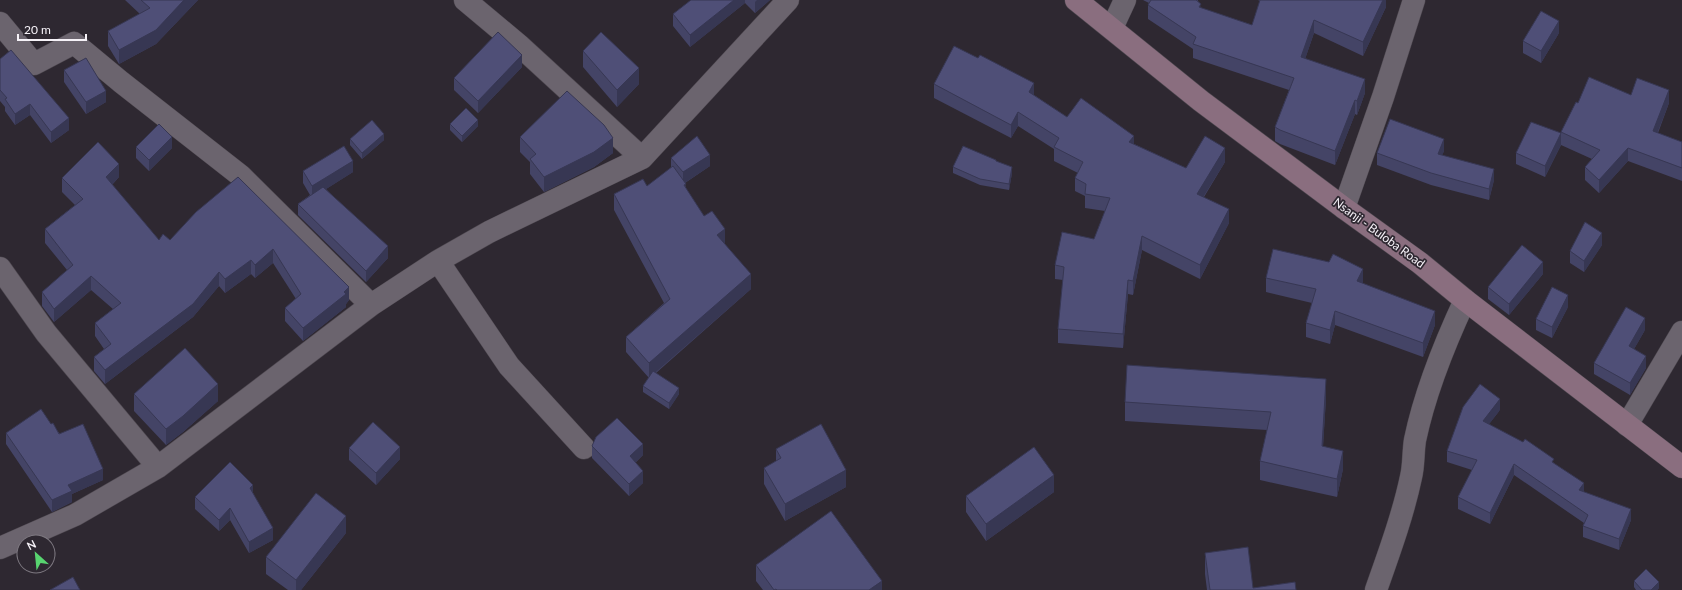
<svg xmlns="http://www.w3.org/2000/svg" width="1682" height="590" font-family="Lato,sans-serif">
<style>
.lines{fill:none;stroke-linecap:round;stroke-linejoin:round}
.street-casing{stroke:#4d474f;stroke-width:23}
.secondary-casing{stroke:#4d474f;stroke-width:23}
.street{stroke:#6b646e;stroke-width:22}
.secondary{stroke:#8a6e7f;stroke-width:22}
.wall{fill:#446}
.shaded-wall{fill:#373753}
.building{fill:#4f4f77;stroke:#373753}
.labels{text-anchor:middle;stroke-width:3.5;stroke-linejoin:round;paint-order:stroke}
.street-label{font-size:12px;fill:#f6f2f8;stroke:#2e2831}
</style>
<rect width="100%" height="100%" fill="#2e2831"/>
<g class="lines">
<g class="street-casing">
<path id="street" d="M465 0 520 46 642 158
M0 23 34 64 74 43 121 82 241 176 371 305
M1112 28 1125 0
M1344 208 1383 97 1414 0
M438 261 509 366 584 448
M0 268 46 333 158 467
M1627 425 1682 332
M0 548 75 515 158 467 371 305 438 261 489 232 642 158 788 0
M1376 590C1389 553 1403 515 1411 477 1414 465 1413 452 1415 440 1425 392 1444 345 1465 300"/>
</g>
<g class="secondary-casing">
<path id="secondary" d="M1076 0 1201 101 1344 208 1420 263 1465 300 1682 467"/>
</g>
<use href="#street" class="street"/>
<use href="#secondary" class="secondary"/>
</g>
<path class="wall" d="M125 0H198L156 44 119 64 108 46V31L140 14Z
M691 0H770L755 13 745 3 690 47 673 26V14Z
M1143 0H1198V1L1201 8 1252 25 1260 1 1258 0H1386V7L1363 56 1314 33 1305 59 1365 93 1357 115 1355 114 1335 165 1280 144 1275 141V127L1289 90 1193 58V49L1148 19V5L1149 3Z
M1559 33 1541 63 1523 53V41Z
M583 51 639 84 617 107 583 67Z
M0 59 69 130 51 143 30 115 15 125 5 111V107L0 101Z
M522 67 478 113 454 90V78Z
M64 70 106 102 86 114 64 82Z
M934 84 1034 95 1067 117 1134 144 1186 168 1225 162 1204 197 1229 223 1200 279 1142 250 1133 295 1128 294 1123 348 1058 343V329L1063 280 1055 279V265L1094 239 1105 211 1085 208V196L1075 191V178L1078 173 1054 161V149L1018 126 1011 138 934 98Z
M1631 95 1669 103 1658 133 1682 142V181L1628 161 1599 193 1585 180V167L1592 159 1561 145 1545 177 1516 164V153L1561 133 1578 103Z
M450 124 478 126 462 142 450 130Z
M520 137 613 153 594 167 544 192 530 174V162L520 152Z
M350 139 384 140 362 159 350 145Z
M136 147 172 148 149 171 136 158Z
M1444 151 1442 155 1494 180 1489 200 1431 185 1377 165V153Z
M671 158 710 166 685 183 686 189 704 216 725 244 751 289 656 373 679 394 669 409 643 392V386L649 378 626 352V337L664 303 614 210V194L647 186 671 168Z
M996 161 1012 173 1009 190 980 185 953 173V167Z
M303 171 353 172 326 189 388 258 366 282 298 215V204L310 195 303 183Z
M119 177 112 185 159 240H170L238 177 349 300 346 304V307L303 341 285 321V308L296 299 273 263 255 278 251 274 225 293 219 286 193 317 105 384 94 371V357L104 349 95 336V323L113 309 91 290 54 322 42 306V292L67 270 45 243V229L75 205 62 192V178Z
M1602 245 1584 272 1570 263V251Z
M1543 274 1509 315 1488 299V287Z
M1266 278 1363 283 1362 284 1435 325 1423 357 1335 325 1330 344 1306 337V323L1312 303 1266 292Z
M1568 307 1552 338 1536 330V319Z
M1645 330 1634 349 1646 368 1630 395 1594 374V363Z
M134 394 218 401 183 432 166 445 134 411Z
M1326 398 1323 446 1343 469 1337 497 1260 480V461L1267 430 1125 421V402Z
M1500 410 1489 424 1554 463 1584 492 1631 520 1619 550 1583 537V526L1584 523 1514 475 1490 524 1458 509V497L1472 470 1447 462V451Z
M51 424 103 480 72 494V502L52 512 6 444V433Z
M592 446 643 455 635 463 643 483 629 496 592 458Z
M349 448 400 459 376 485 349 460Z
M776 449 846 487 785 521 764 484V468L776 461Z
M1054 492 986 541 966 512V496Z
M253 493 273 540 249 553 230 520 219 531 195 509V497Z
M346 533 301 590H288L266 574V557Z
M1205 553 1253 588 1296 590H1207L1205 574Z
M756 565 882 590H763L756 581Z
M1634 581 1659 588 1657 590H1636L1634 587Z"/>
<path class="shaded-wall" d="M184 0H198L156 44 119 64V50Z
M734 0H745V3L690 47V35Z
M757 0H770L755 13V2Z
M1383 0H1386V7L1363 56V42Z
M1314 20V33L1301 71V57Z
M1559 21V33L1541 63V51Z
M522 55V67L478 113V101Z
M639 68V84L617 107V90Z
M1365 79V93L1357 115V101Z
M1034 83V97L1029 92Z
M1669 90V103L1653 144V131Z
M106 91V102L86 114V102Z
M1355 100V114L1335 165V151Z
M30 104V115L15 125V114Z
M1018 112V126L1011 138V125Z
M69 118V130L51 143V132Z
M478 120V126L462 142V136Z
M1561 133V145L1545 177V166Z
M384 134V140L362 159V153Z
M1134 136V150L1129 142Z
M172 137V148L149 171V160Z
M613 138V153L594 167 544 192V177Z
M1444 139V151L1438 166V154Z
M1225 148V162L1197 207V194Z
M1628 148V161L1599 193V180Z
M710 155V166L683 184V172Z
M353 161V172L312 198V186Z
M119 164V177L106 191V177Z
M1012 167V173L1009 190V184Z
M1494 169V180L1489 200V189Z
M1229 209V223L1200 279V265Z
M725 229V244L717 235Z
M1602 233V245L1584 272V261Z
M1142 236V250L1133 295V281Z
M388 246V258L366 282V271Z
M273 249V263L255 278V265Z
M251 260V274L225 293V279Z
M1543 262V274L1509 315V304Z
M1363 269V283L1357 295V281Z
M219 272V286L193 317 105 384V370Z
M751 274V289L649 378V363Z
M91 276V290L54 322V309Z
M1128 280V294L1123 348V334Z
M349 287V300L346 304V307L303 341V328L344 292Z
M1568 295V307L1552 338V327Z
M1335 311V325L1330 344V330Z
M1435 311V325L1423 357V343Z
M1645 318V330L1629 358V346Z
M1646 356V368L1630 395V383Z
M1326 379V398L1322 464V446Z
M218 384V401L183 432 166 445V429Z
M679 388V394L669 409V403Z
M1500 399V410L1483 432V421Z
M643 444V455L630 468V456Z
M400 447V459L376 485V473Z
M1343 451V469L1337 497V479Z
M1514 464V475L1490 524V513Z
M103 469V480L72 494V502L52 512V500L68 485Z
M846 470V487L785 521V504Z
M643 471V483L629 496V484Z
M1054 475V492L986 541V524Z
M1584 483V494L1579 490Z
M253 485V497L250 488Z
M230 508V520L219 531V520Z
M1631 509V520L1619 550V539Z
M346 516V533L301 590H296V580Z
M273 528V540L249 553V542Z
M882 581V590H869Z
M1659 582V588L1657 590H1651Z"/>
<path class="building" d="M141 0H184L156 30 119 50 108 31 150 8Z
M691 0H734L690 35 673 14Z
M1151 0H1196L1201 4 1199 7 1252 25 1260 0H1383L1363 42 1314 20 1301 57 1365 79 1357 101 1355 100 1335 151 1280 130 1275 127 1294 78 1193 44 1196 37 1148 5Z
M1541 11 1559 21 1541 51 1523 41Z
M498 32 522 55 478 101 454 78Z
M601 32 639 68 617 90 583 51Z
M954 46 978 58 980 55 1034 83 1029 92 1067 117 1081 98 1134 136 1129 142 1186 168 1205 136 1225 148 1197 194 1229 209 1200 265 1142 236 1133 281 1128 280 1123 334 1058 329 1064 267 1055 265 1062 232 1094 239 1110 198 1085 194 1086 184 1075 178 1083 162 1054 147 1059 138 1018 112 1011 125 934 84Z
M11 50 69 118 51 132 30 104 15 114 5 99 7 98 0 90V59Z
M86 58 106 91 86 102 64 70Z
M1589 77 1631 95 1637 78 1669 90 1653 131 1682 142V168L1628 148 1599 180 1585 167 1600 150 1561 132 1576 102 1578 103Z
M567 91 604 125 613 138 594 152 544 177 530 159 536 154 520 137Z
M466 108 478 120 462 136 450 124Z
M1390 119 1444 139 1438 154 1494 169 1489 189 1431 173 1377 153Z
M372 120 384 134 362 153 350 139Z
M1531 122 1561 133 1545 166 1516 153Z
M159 124 172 137 149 160 136 147Z
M697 136 710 155 683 172 671 158Z
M98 142 119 164 106 177 159 240 163 234 170 240 196 212 238 177 349 287 344 292 346 294 303 328 285 308 301 294 273 249 255 265 251 260 225 279 219 272 193 304 105 370 94 357 111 344 95 323 121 303 91 276 54 309 42 292 73 265 45 229 83 199 62 178Z
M344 146 353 161 312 186 303 171Z
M963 146 996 160V161L1012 167 1009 184 980 179 953 167Z
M673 166 686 184 684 185 704 216 712 211 725 229 717 235 751 274 649 363 626 337 670 299 614 194 643 179 647 186Z
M323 187 388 246 366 271 298 204Z
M1585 222 1602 233 1584 261 1570 251Z
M1522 245 1543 262 1509 304 1488 287Z
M1273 249 1329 262 1333 254 1363 269 1357 281 1435 311 1423 343 1335 311 1330 330 1306 323 1316 289 1266 278Z
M1552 287 1568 295 1552 327 1536 319Z
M1626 307 1645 318 1629 346 1646 356 1630 383 1594 363Z
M185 348 218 384 183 416 166 429 134 394Z
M1127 365 1326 379 1322 446 1343 451 1337 479 1260 461 1271 412 1125 402Z
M653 371 679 388 669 403 643 386Z
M1480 384 1500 399 1483 421 1523 442 1525 439 1554 459 1552 462 1584 483 1579 490 1631 509 1619 539 1583 526 1588 515 1514 464 1490 513 1458 497 1477 460 1447 451 1463 407Z
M41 409 51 424 53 423 59 434 83 424 103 469 68 485 72 491 52 500 6 433Z
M617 418 643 444 630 456 643 471 629 484 592 446 596 437Z
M373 422 400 447 376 473 349 448Z
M821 424 846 470 785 504 764 468 781 458 776 449Z
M1034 447 1054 475 986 524 966 496Z
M230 462 253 485 250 488 273 528 249 542 230 508 219 520 195 497Z
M316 493 346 516 296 580 266 557Z
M831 511 882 581 869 590H777L776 589 774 590 756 565Z
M1248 547 1253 588 1295 582 1296 590H1210L1205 553Z
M1646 569 1659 582 1651 590H1642L1634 581Z
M73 577 80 590H50Z"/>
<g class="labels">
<g class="street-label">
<text transform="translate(1379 233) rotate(36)" y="4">Nsanji - Buloba Road</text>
</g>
</g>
<g transform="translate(36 554) rotate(333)"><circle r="19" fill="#2e2831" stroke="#7e7981"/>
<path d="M0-3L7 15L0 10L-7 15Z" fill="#58d570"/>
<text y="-6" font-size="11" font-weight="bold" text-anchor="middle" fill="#f6f2f8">N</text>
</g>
<path d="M18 34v6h68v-6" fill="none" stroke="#f6f2f8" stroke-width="2"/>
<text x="24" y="34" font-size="12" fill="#f6f2f8" stroke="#2e2831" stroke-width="3" paint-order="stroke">20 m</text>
</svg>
